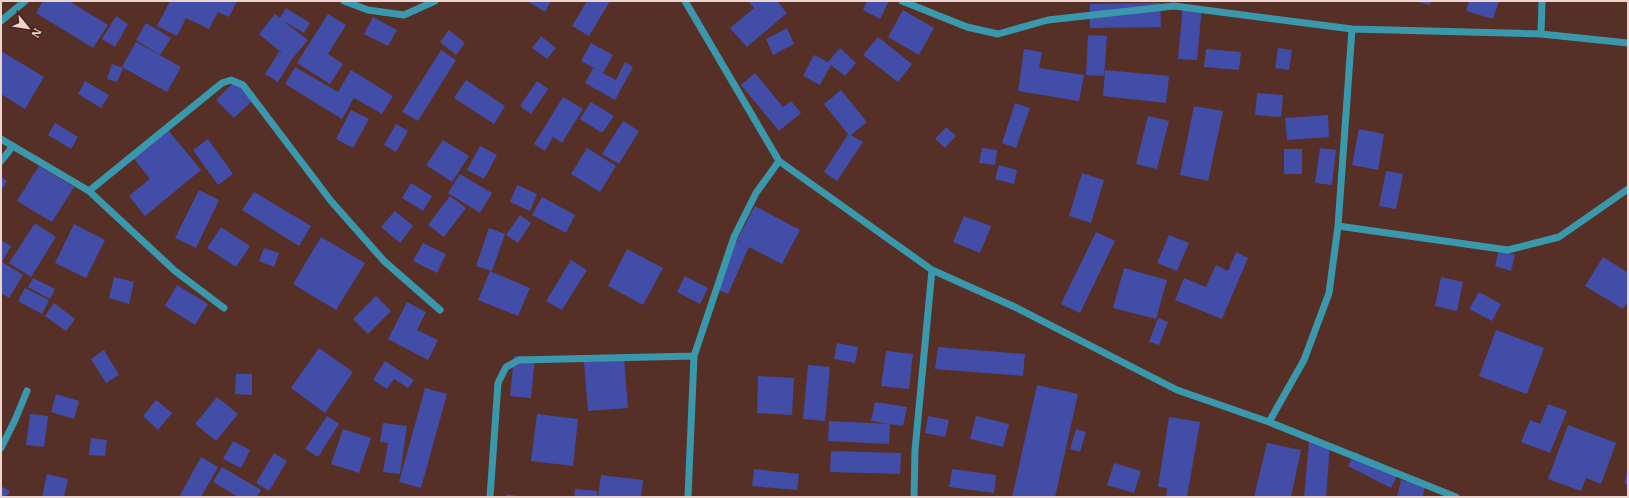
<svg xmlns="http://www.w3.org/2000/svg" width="1629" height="498" font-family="'IBM Plex Serif',serif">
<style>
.building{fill:#424da8}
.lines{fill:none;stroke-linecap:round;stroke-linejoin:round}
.minor{stroke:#3998ac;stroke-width:7}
</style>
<rect width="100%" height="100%" fill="#562f26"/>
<path class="building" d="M43 1H69L108 25 93 48 36 13Z
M170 1H237L229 17 218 12 209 29 186 18 177 36 157 26Z
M527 1H551L545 12Z
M587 1H610L589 36 572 26Z
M748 1H777L787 13 747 47 730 28 754 8Z
M867 1H889L880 19 863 10Z
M1414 1H1431L1430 5Z
M1469 1H1499L1493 19 1466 11Z
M1160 3 1161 27 1090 28V4Z
M1183 4 1202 6 1197 60 1178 59Z
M286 8 310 23 304 33 282 20 308 40 292 59 278 82 265 74 279 52 283 54 259 34 275 14 280 18Z
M903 10 934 28 919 55 888 37Z
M328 14 346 25 328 54 343 64 330 84 297 63Z
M116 16 128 24 115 47 102 39Z
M373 17 397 30 388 46 364 34Z
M146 23 171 38 160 55 136 40Z
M787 28 794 44 773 55 766 39Z
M449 30 465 43 456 55 440 42Z
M1088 35 1107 36 1104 76 1086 75Z
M541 36 556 48 547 59 532 48Z
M878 37 912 64 898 82 863 55Z
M136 42 181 67 167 92 122 67Z
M591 43 613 55 603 73 581 61Z
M840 48 856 63 845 76 831 65 820 85 803 76 814 55 828 62Z
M1278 48 1292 50 1289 70 1275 68Z
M1024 49 1042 52 1039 68 1084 75 1079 101 1018 91Z
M1206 49 1241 52 1239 70 1204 67Z
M441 50 456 60 418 121 402 112Z
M1 51 44 77 25 109 1 94Z
M625 62 633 67 615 100 585 83 593 68 616 80Z
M112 64 123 68 117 82 107 79Z
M295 67 338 92 351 70 393 96 382 114 354 98 342 119 285 84Z
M1105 70 1169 76 1166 103 1103 96Z
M755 73 783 107 791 101 801 113 779 131 741 85Z
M236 80 254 99 234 118 216 100Z
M466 80 505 106 494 124 454 98Z
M85 81 109 95 101 108 78 94Z
M537 81 548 89 531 114 520 106Z
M841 90 867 122 851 135 863 142 837 181 824 172 848 134 824 104Z
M1257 93 1283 95 1281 117 1255 115Z
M563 97 583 109 562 143 553 137 545 151 534 144Z
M591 102 614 116 602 133 580 119Z
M1015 103 1030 108 1016 148 1002 143Z
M1194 106 1223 111 1208 181 1180 175Z
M351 110 369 119 353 148 336 139Z
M1328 115 1329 137 1287 140 1285 118Z
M1148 116 1169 121 1157 169 1136 164Z
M623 121 639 131 619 164 602 154Z
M55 123 78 137 71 149 48 135Z
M396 124 408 131 396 152 384 145Z
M946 127 956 136 945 148 935 139Z
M1359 129 1384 134 1378 170 1352 165Z
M168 130 201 170 145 216 129 196 150 179 134 159Z
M208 139 233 174 218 185 193 150Z
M443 140 469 156 452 182 426 165Z
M480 146 497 155 484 179 467 170Z
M587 148 616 166 600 192 571 174Z
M982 148 997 150 995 165 979 163Z
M1320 148 1336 150 1332 185 1315 183Z
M1284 149H1302V174H1284Z
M999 165 1017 170 1014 184 995 179Z
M39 166 74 187 52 222 17 201Z
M1386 171 1403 174 1396 209 1379 206Z
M1082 173 1104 180 1091 223 1069 216Z
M460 174 492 193 480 213 448 193Z
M1 177 7 181 1 191Z
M411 183 432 196 423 211 402 198Z
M517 185 537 194 530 211 510 202Z
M199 190 219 200 196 248 175 238Z
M254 192 311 226 299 246 242 210Z
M450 196 466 208 444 237 428 225Z
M542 197 575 215 566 233 532 215Z
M755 206 800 230 782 264 749 247 728 294 714 288 734 240 742 243 737 240Z
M395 211 413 226 400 243 381 227Z
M520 215 531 223 518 243 506 235Z
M964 216 991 226 980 253 953 242Z
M35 223 56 237 31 277 9 263Z
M74 224 105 240 86 278 55 263Z
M221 227 250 246 236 267 207 248Z
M489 228 505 234 492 271 476 266Z
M1096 232 1115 241 1080 313 1061 304Z
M1169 235 1189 243 1177 271 1157 263Z
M321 237 365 263 336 310 293 284Z
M1 240 11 246 2 262 23 275 9 298 1 293Z
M423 243 446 254 437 273 413 261Z
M264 248 279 253 274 267 259 261Z
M627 249 663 268 643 305 608 286Z
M1499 250 1515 255 1511 271 1495 266Z
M1236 252 1248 258 1222 319 1175 300 1184 278 1206 287 1216 265 1228 271Z
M1603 257 1627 272 1628 270V301L1623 309 1585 286Z
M571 260 587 270 562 310 546 301Z
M1124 268 1167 280 1156 319 1113 308Z
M490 271 530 288 518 316 478 300Z
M685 276 708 288 700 304 677 292Z
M114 277 134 282 129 304 109 298Z
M1441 277 1463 282 1457 311 1435 306Z
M33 278 55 289 50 299 28 287Z
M177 285 208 304 195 325 165 306Z
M25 288 49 300 42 314 18 301Z
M1479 292 1501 304 1492 321 1469 309Z
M376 296 391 311 368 334 353 319Z
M407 302 426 312 417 330 438 340 428 360 388 339Z
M54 303 75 319 66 331 45 316Z
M1158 318 1168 322 1159 345 1149 342Z
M1496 330 1544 348 1527 394 1479 376Z
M837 343 858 347 855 363 834 359Z
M938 347 1025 354 1023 376 935 369Z
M319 348 353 372 325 413 291 388Z
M104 350 119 375 106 383 91 359Z
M886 351 913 354 909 389 881 386Z
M514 356 535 357 531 398 510 396Z
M624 358 628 408 588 411 584 362Z
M385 361 414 380 408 388 394 379 387 389 373 380Z
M808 365 830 367 825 421 803 419Z
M236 374H252V395L235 394Z
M758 376 794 378 792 415 757 413Z
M1037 385 1078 394 1055 497H1012Z
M425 388 447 394 421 488 399 482Z
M56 394 79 401 74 419 51 412Z
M217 397 238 414 216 441 195 424Z
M156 400 172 413 158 430 143 416Z
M875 402 907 407 903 426 890 424 889 444 828 441 829 421 890 424 871 421Z
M1548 404 1567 411 1550 453 1521 442 1530 420 1540 424Z
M30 414 48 416 44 447 26 445Z
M537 414 578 419 573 466 531 461Z
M327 416 339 424 318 457 305 449Z
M928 416 949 420 945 437 925 433Z
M976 416 1009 424 1003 447 970 439Z
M1169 417 1200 422 1187 497H1166L1167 488 1158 487Z
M383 423 407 426 400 474 383 472 388 443 380 442Z
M1568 425 1616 443 1601 484 1586 478 1581 491 1548 479Z
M343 429 371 438 359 473 331 464Z
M1076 429 1086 432 1080 452 1070 449Z
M91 438 107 440 105 456 89 455Z
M233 441 250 450 241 468 223 459Z
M1309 442 1330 444 1326 497H1304Z
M1267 443 1301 450 1291 497H1254Z
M831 451 901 453 900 474 830 472Z
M1355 452 1398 474 1391 488 1348 466Z
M274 453 287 461 269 491 256 483Z
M201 457 218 467 201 497H179Z
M1114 463 1141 471 1134 493 1107 485Z
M222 467 261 490 257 497H238L213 482Z
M754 469 799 474 797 490 752 486Z
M952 469 996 475 994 493 949 487Z
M1627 471H1628V485L1625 484Z
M47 474 68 479 64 497H42Z
M601 475 643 480 641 497H598Z
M1401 480 1425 485 1423 497H1397Z
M1 486 10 491 6 497H1Z
M575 489 597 491V497H574Z
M507 494 516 496V497H506Z"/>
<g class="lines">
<path class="minor" d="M344 1 368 10 404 15 435 1
M685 1 779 161 932 270 1017 308 1177 390 1269 422 1456 497
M902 1 967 27 998 34 1048 20 1174 6 1352 29 1541 34 1628 43
M1 21 25 1
M1541 34 1542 1
M1 139 89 191 175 271 224 308
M1 161 13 146
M89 191 222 83 231 80 243 85 331 201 384 261 440 310
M1338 226 1508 250 1559 237 1628 189
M1269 422 1304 360 1329 293 1338 226 1352 29
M1 448 15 420 27 391
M490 497 498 383 506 367 519 360 694 356
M688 497 694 356 734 237 756 193 779 161
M914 497 915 450 932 270"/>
</g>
<rect width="1629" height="498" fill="none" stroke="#edd4ce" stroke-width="4"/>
<g transform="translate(28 28) rotate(120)" stroke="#4a251d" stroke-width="3" paint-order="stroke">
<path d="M0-3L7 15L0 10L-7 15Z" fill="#edd4ce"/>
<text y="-6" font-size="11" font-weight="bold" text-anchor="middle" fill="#edd4ce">N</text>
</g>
</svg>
